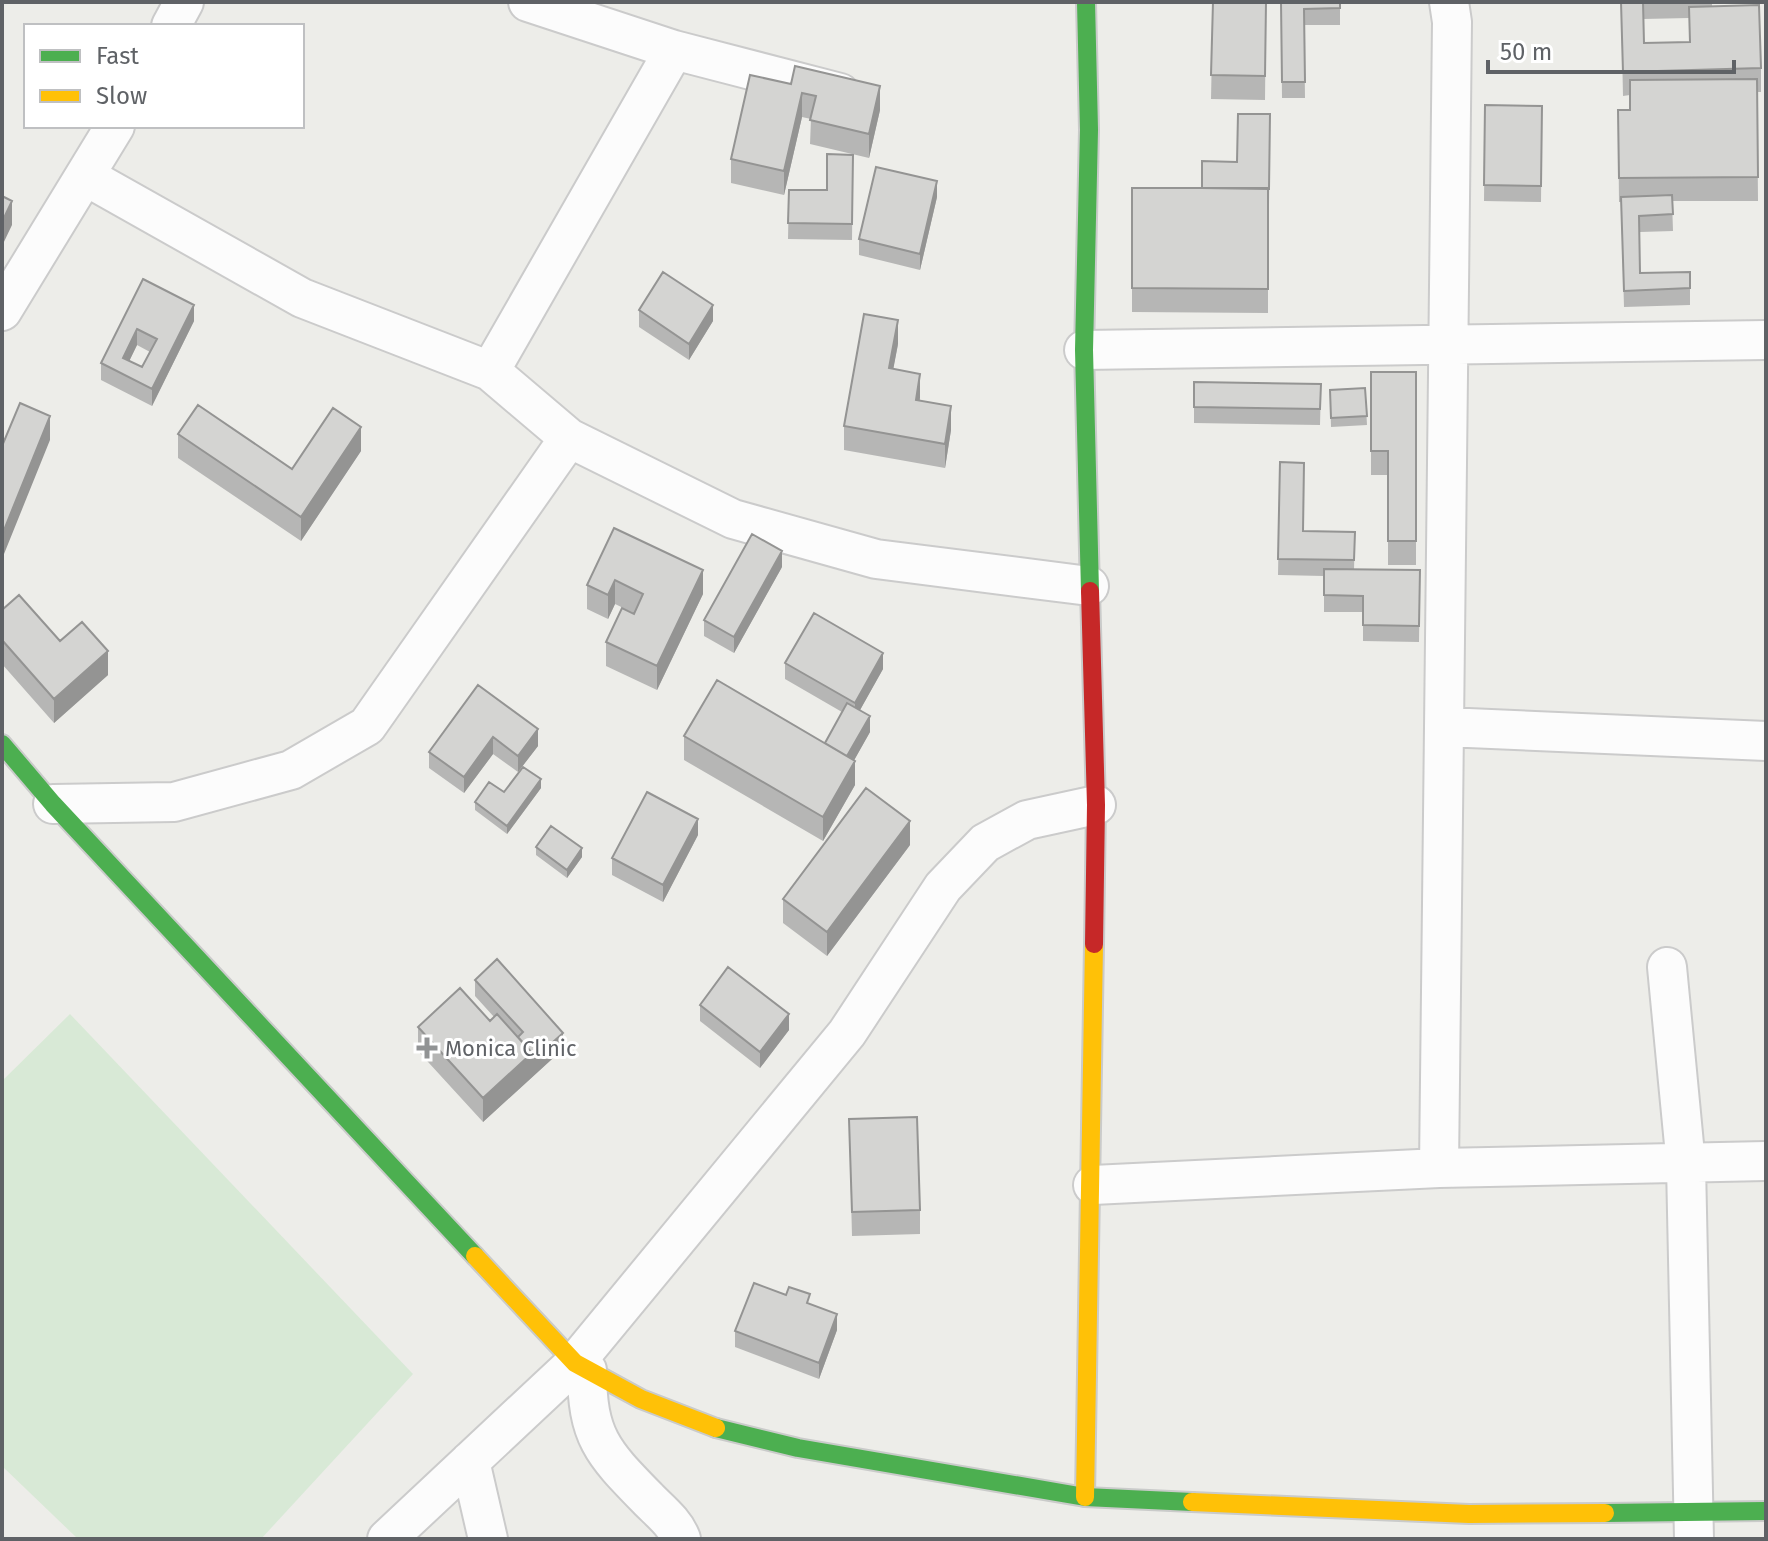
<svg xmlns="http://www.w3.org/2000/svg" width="1768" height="1541" font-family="'Fira Sans',sans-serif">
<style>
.grass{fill:#d8e9d6}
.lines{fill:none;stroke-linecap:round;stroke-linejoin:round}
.street-casing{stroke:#cbcbcb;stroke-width:42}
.fast-casing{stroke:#cacbca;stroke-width:22}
.slow-casing{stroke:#cacbca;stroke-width:22}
.jam-casing{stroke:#cacbca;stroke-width:22}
.street{stroke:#fcfcfc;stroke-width:38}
.fast{stroke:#4caf50;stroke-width:18}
.slow{stroke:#ffc107;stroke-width:18}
.jam{stroke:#c62828;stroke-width:18}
.wall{fill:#b6b6b5;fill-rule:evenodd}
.shaded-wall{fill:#949493}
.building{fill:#d4d4d2;stroke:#949493;stroke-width:2;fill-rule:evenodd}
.poi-dot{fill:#919394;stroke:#fff;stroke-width:3}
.labels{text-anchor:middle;stroke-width:6;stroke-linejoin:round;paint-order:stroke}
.poi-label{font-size:22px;fill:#5f6266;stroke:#fff;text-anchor:start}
</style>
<rect width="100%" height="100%" fill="#edede9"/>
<path class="grass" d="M70 1014 413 1374 261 1539H78L2 1466V1081Z"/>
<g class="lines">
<g class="street-casing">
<path id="street" d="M528 2 674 50 840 93
M171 26 184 2
M87 177 302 298 490 371 569 438 733 519 876 559 1089 586
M2 311 115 126
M1084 350 1766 340
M490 371 674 50
M1445 727 1766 741
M53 804 174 802 291 770 367 726 569 438
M1667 967 1686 1165 1694 1539
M1439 1168 1452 22 1449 2
M1093 1185 1439 1168 1766 1161
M587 1370C587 1438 603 1453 649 1500 661 1512 675 1523 681 1539
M470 1461 488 1539
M387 1539 575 1363 847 1033 943 887 985 843 1027 820 1096 805"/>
</g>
<g class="fast-casing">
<path id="fast" d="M1086 2 1089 130 1084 350 1090 591
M2 744 53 804 475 1256
M716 1428 798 1448 1085 1497 1192 1502
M1605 1513 1766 1511"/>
</g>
<g class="slow-casing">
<path id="slow" d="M475 1256 575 1363 641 1399 716 1428
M1085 1497 1094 944
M1192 1502 1469 1514 1605 1513"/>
</g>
<g class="jam-casing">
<path id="jam" d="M1090 591 1096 805 1094 944"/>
</g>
<use href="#street" class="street"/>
<use href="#fast" class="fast"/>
<use href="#slow" class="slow"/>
<use href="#jam" class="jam"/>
</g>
<path class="wall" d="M1213 2H1266L1265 100 1211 99Z
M1281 2H1340V25H1304L1305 98H1282Z
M1621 2H1712V6L1761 68V92H1757L1758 201H1672L1673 231 1640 232V273L1690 272V305L1624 307 1621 202H1619L1618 110H1630V95L1623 96ZM1689 18V42L1644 43 1643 19Z
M791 84 880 110 869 158 810 144 811 119 802 117 784 195 731 183V159Z
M1485 105 1542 106 1541 202 1484 201Z
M1270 114 1269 205H1268V313L1132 312V188H1202L1237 162Z
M853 155 852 240 788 239 789 190H827Z
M937 197 920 270 859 255V239Z
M143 279 194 321 152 406 101 380V363ZM137 345 150 352 142 367 129 361Z
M639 310 713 321 689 360 639 327Z
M898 344 893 369 920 400 951 430 945 468 844 450V426Z
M1371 372H1416V565H1388V475H1371Z
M1194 382 1321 384 1320 425 1194 423Z
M1365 388 1367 425 1331 427 1330 390Z
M178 434 292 469 361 451 301 541 178 458Z
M1280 462 1304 531 1355 532 1354 569 1420 570 1419 642 1363 641V612H1324V576L1278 575Z
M614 528 703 594 657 690 606 666V642L634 613 615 604 608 619 587 609V585Z
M782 567 734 653 704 636V620Z
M2 610 60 641 108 675 54 723 2 664Z
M785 663 883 669 860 710 870 732 854 760 855 785 823 841 684 760V736L825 743 842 712 785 679Z
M478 685 538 746 518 772 493 754 464 793 429 768V752Z
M541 788 507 834 475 810V802L504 792Z
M698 835 663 902 612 875V858Z
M910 845 827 956 783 923V899Z
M536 847 582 857 567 878 536 855Z
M475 980 563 1049 483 1122 418 1051V1027L490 1021 494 1017 475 996Z
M700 1005 789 1030 760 1068 700 1021Z
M849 1119 920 1210V1234L852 1236Z
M786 1295 810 1304 837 1330 819 1379 735 1347V1331Z"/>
<path class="shaded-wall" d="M880 86V110L869 158V134Z
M802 93V117L784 195V171Z
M937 181V197L920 270V254Z
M12 201V225L2 246V222Z
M194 305V321L152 406V389Z
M713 305V321L689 360V344Z
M898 320V344L889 392V368Z
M137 329V345L123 374V358Z
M920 374V398L916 424V400Z
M951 406V430L945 468V444Z
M50 416V440L2 559V535Z
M361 427V451L301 541V517Z
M782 551V567L734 653V637Z
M703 570V594L657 690V666Z
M615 580V604L608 619V595Z
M108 651V675L54 723V699Z
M883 653V669L855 719V703Z
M870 716V732L847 773V757Z
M538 729V746L518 772V756Z
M493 737V754L464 793V777Z
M855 761V785L823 841V817Z
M541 779V788L507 834V826Z
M698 819V835L663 902V885Z
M910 821V845L827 956V932Z
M582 848V857L567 878V870Z
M789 1014V1030L760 1068V1052Z
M563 1033V1049L483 1122V1098L532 1053Z
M837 1314V1330L819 1379V1363Z"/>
<path class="building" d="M1213 2H1266L1265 76 1211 75Z
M1281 2H1340V8L1304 9 1305 82H1282Z
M1621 2H1643L1644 43 1690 42 1689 7 1759 5 1761 68 1623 72Z
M795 66 880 86 869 134 810 120 816 96 802 93 784 171 731 159 750 75 791 84Z
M1757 79 1758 177 1619 178 1618 110H1630V80Z
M1485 105 1542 106 1541 186 1484 185Z
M1238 114H1270L1269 189 1202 188V161L1237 162Z
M827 154 853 155 852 224 788 223 789 190H827Z
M876 167 937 181 920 254 859 239Z
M1132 188H1268V289L1132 288Z
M1672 195 1673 214 1639 216 1640 273 1690 272V288L1624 291 1621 197Z
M2 196 12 201 2 222Z
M663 272 713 305 689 344 639 310Z
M143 279 194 305 152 389 101 363ZM137 329 157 339 142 367 123 358Z
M864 314 898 320 889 368 920 374 916 400 951 406 945 444 844 426Z
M1371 372H1416V541H1388V451H1371Z
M1194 382 1321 384 1320 409 1194 407Z
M1365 388 1367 416 1331 418 1330 390Z
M20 403 50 416 2 535V446Z
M198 405 292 469 333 408 361 427 301 517 178 434Z
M1280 462 1304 463 1303 531 1355 532 1354 560 1278 559Z
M614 528 703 570 657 666 606 642 622 608 634 614 643 594 615 580 608 595 587 585Z
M752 534 782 551 734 637 704 620Z
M1324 569 1420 570 1419 626 1363 625V596L1324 595Z
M19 595 60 641 82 622 108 651 54 699 2 640V610Z
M814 613 883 653 855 703 785 663Z
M717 680 855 761 823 817 684 736Z
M478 685 538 729 518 756 493 737 464 777 429 752Z
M847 703 870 716 847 756 825 743Z
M523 767 541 779 507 826 475 802 489 782 504 792Z
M866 788 910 821 827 932 783 899Z
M647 792 698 819 663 885 612 858Z
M551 826 582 848 567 870 536 847Z
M497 959 563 1033 532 1061V1053L518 1037 523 1032 475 980Z
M728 967 789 1014 760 1052 700 1005Z
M460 988 490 1021 497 1014 532 1053 483 1098 418 1027Z
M917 1117 920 1210 852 1212 849 1119Z
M754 1283 786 1295 789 1287 810 1294 807 1303 837 1314 819 1363 735 1331Z"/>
<path class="poi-dot" d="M423 1036h8v8h8v8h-8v8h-8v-8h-8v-8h8z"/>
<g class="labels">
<g class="poi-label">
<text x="445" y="1056">Monica Clinic</text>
</g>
</g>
<rect width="1768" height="1541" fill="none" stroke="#5f6266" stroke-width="8"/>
<rect x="24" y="24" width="280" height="104" fill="#ffffff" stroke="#bfc0c2" stroke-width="2"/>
<rect x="40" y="50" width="40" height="12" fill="#4caf50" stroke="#bfc0c2" stroke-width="2"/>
<text x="96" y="64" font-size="24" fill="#5f6266">Fast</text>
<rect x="40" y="90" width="40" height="12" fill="#ffc107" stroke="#bfc0c2" stroke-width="2"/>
<text x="96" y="104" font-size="24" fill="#5f6266">Slow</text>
<path d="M1488 60v12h246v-12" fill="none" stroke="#5f6266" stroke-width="4"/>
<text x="1500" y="60" font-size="24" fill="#5f6266" stroke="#ffffff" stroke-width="6" paint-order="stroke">50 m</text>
</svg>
